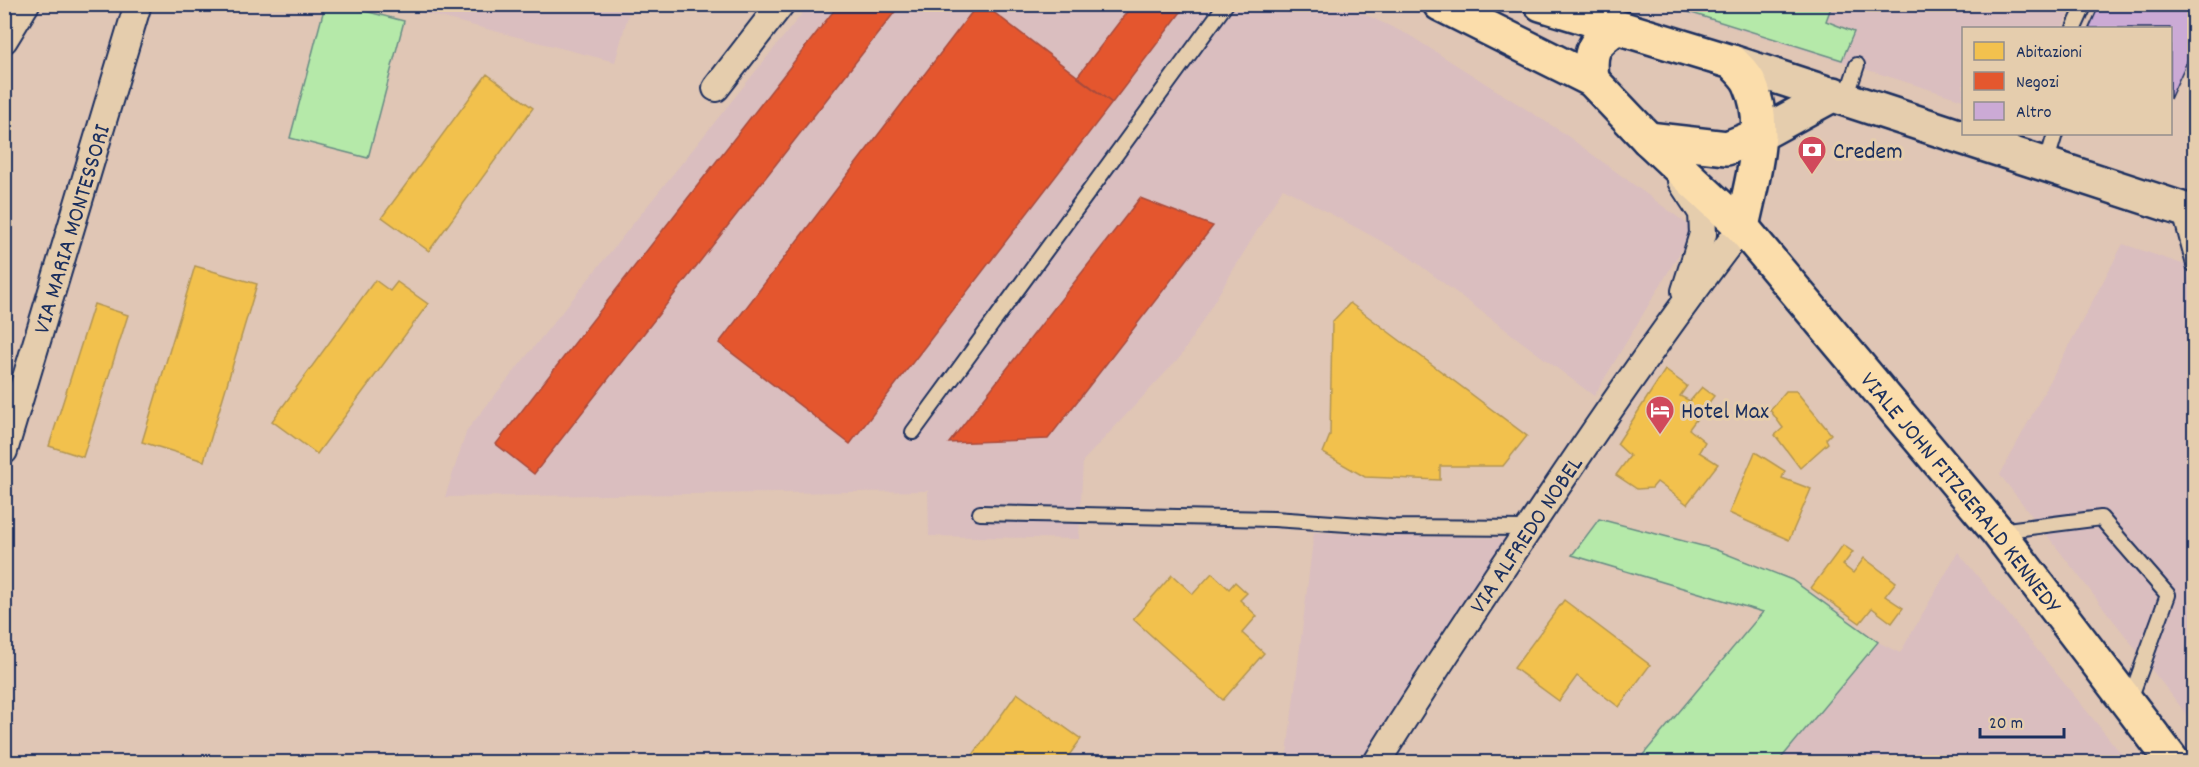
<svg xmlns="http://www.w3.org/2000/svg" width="2199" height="767" font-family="Dekko,sans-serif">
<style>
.built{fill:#dabebf}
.green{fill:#b5e9a9;stroke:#688c84;stroke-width:1.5}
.homes{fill:#f2c14e;stroke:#b29553;stroke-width:1.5}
.shops{fill:#e4572e;stroke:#a84b3c;stroke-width:1.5}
.building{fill:#cbaad5;stroke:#1b2f5e;stroke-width:1.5}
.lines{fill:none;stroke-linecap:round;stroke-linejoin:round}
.lane-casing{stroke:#1b2f5e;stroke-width:18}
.street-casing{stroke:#1b2f5e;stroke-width:30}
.secondary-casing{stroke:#1b2f5e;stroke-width:38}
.primary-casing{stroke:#1b2f5e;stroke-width:38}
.lane{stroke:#e5cdad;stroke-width:14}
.street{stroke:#e5cdad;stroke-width:26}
.secondary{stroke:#e5cdad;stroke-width:33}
.primary{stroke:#fbddab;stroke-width:33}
.labels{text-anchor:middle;stroke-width:6;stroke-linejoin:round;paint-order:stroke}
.poi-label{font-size:24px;fill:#1b2f5e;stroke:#e5cdad;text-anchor:start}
.street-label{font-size:24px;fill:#1b2f5e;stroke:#e5cdad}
</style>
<rect width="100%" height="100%" fill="#e0c6b5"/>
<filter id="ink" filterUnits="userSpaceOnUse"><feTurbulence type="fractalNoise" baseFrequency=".0167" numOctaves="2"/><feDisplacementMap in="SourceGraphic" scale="12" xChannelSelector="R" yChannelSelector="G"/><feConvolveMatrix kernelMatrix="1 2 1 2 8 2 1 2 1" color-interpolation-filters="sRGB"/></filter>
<g filter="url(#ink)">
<path class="built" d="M422 5V4L631 5 615 62 420 12Z
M809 5H1345L1409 35 1562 132 1694 229 1594 396 1405 254 1283 188 1181 356 1083 461 1079 539 929 536 928 491 445 497 467 430Z
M1661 5H2072L2062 28H1964L1963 100Z
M2123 244 2194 268V724L2000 475Z
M1314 532 1391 536 1510 538 1367 762H1286Z
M1958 552 2128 762H1778L1878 642 1900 653Z"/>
<path class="green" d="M325 5H341L404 21 368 158 290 138Z
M1666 5H1832L1826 21 1854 32 1842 60Z
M1599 519 1714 549 1792 580 1878 642 1778 762H1637L1763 612 1572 555Z"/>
<path class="homes" d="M487 74 533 108 429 251 382 217Z
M195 266 257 284 204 461 142 442Z
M375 280 390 291 397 282 428 304 317 454 272 421Z
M1350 303 1527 436 1503 466H1440V480L1365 477 1323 453 1330 435 1332 322Z
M94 304 128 315 83 457 49 446Z
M1665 370 1687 386 1680 396 1690 401 1702 387 1714 396 1689 429 1705 442 1699 452 1718 464 1687 504 1657 482 1652 488 1637 489 1616 475 1630 456 1617 444Z
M1786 391H1796L1831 434 1826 439 1828 443 1800 468 1775 435 1783 428 1770 410Z
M1755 452 1785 471 1782 478 1811 489 1789 540 1729 513Z
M1843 545 1853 552 1843 565 1853 573 1864 558 1896 582 1885 596 1903 608 1892 623 1872 608 1860 623 1811 588Z
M1212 573 1229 589 1235 582 1247 593 1240 600 1257 616 1242 633 1264 653 1223 700 1133 619 1172 575 1193 594Z
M1564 600 1650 665 1619 707 1577 676 1559 701 1514 668Z
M1017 693 1081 739 1064 762H968Z"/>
<path class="shops" d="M839 4H901L534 474 496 444Z
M978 4H983L1112 103 850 444 719 343Z
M1133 4H1187L1112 103 1077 77Z
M1140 198 1213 226 1048 439 949 443Z"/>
<path class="building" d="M2100 4H2194V46L2170 99V28H2089Z"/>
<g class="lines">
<g class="lane-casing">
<path id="lane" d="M2074 28 2085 4
M1846 98 1857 65
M2046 164 2055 134
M2180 212 2194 265
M913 432 1226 4
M980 513 1274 519 1391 527 1529 528
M1999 531 2101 518 2168 595 2129 702"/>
</g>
<g class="street-casing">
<g id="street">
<path d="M4 40 26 4"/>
<path d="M716 88 781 4"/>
<path d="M1681 181 1702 213 1703 234 1685 291"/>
<path id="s1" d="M4 451 138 4"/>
<path id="s2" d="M1377 762C1426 682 1478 605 1530 527 1598 425 1667 324 1742 227"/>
</g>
</g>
<g class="secondary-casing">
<path id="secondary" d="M1732 62 2194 213
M1759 135 1834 94"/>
</g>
<g class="primary-casing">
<g id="primary">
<path id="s3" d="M1440 4 1592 80 1648 139 1742 227 1997 531 2173 762"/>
<path d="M1541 4 1732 62C1738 68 1747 76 1750 84 1770 128 1751 182 1742 227"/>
<path d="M1592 80C1589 50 1592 44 1617 27"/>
<path d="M1648 139 1727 148 1759 135"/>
</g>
</g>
<use href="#lane" class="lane"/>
<use href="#street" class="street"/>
<use href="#secondary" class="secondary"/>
<use href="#primary" class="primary"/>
</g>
</g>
<defs>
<g id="bank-pin" transform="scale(1.5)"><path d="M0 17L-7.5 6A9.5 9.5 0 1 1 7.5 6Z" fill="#d1495b" stroke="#e5cdad"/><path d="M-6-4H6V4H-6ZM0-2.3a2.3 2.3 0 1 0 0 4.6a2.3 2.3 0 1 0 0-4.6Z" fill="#fff"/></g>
<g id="hotel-pin" transform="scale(1.5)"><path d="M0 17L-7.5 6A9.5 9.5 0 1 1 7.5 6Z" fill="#d1495b" stroke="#e5cdad"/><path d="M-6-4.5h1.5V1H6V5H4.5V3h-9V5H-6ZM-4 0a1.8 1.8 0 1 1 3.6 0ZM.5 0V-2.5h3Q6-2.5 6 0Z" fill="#fff"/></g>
</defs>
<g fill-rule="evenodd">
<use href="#bank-pin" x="1812" y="150"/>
<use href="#hotel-pin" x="1660" y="410"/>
</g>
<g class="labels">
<g class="poi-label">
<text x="1833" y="158">Credem</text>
<text x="1681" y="418">Hotel Max</text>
</g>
<g class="street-label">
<text dy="8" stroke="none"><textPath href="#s1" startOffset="232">VIA MARIA MONTESSORI</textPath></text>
<text dy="8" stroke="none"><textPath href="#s3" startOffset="724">VIALE JOHN FITZGERALD KENNEDY</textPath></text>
<text dy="8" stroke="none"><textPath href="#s2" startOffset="272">VIA ALFREDO NOBEL</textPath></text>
</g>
</g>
<rect width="2199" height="767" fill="none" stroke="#e5cdad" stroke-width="24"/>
<rect x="12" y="12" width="2175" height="743" fill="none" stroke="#1b2f5e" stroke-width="2" filter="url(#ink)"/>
<rect x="1962" y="27" width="210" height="108" fill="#e5cdad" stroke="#948e8d" stroke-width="1.5"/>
<rect x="1974" y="42" width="30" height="18" fill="#f2c14e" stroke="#948e8d" stroke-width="1.5"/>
<text x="2016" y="57" font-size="18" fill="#1b2f5e">Abitazioni</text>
<rect x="1974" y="72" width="30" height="18" fill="#e4572e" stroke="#948e8d" stroke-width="1.5"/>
<text x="2016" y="87" font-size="18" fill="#1b2f5e">Negozi</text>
<rect x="1974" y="102" width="30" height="18" fill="#cbaad5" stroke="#948e8d" stroke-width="1.5"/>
<text x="2016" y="117" font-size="18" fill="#1b2f5e">Altro</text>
<path d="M1980 728v9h84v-9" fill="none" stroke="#1b2f5e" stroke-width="3"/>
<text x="1989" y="728" font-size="18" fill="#1b2f5e" stroke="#e5cdad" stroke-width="4.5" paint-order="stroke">20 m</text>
</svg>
